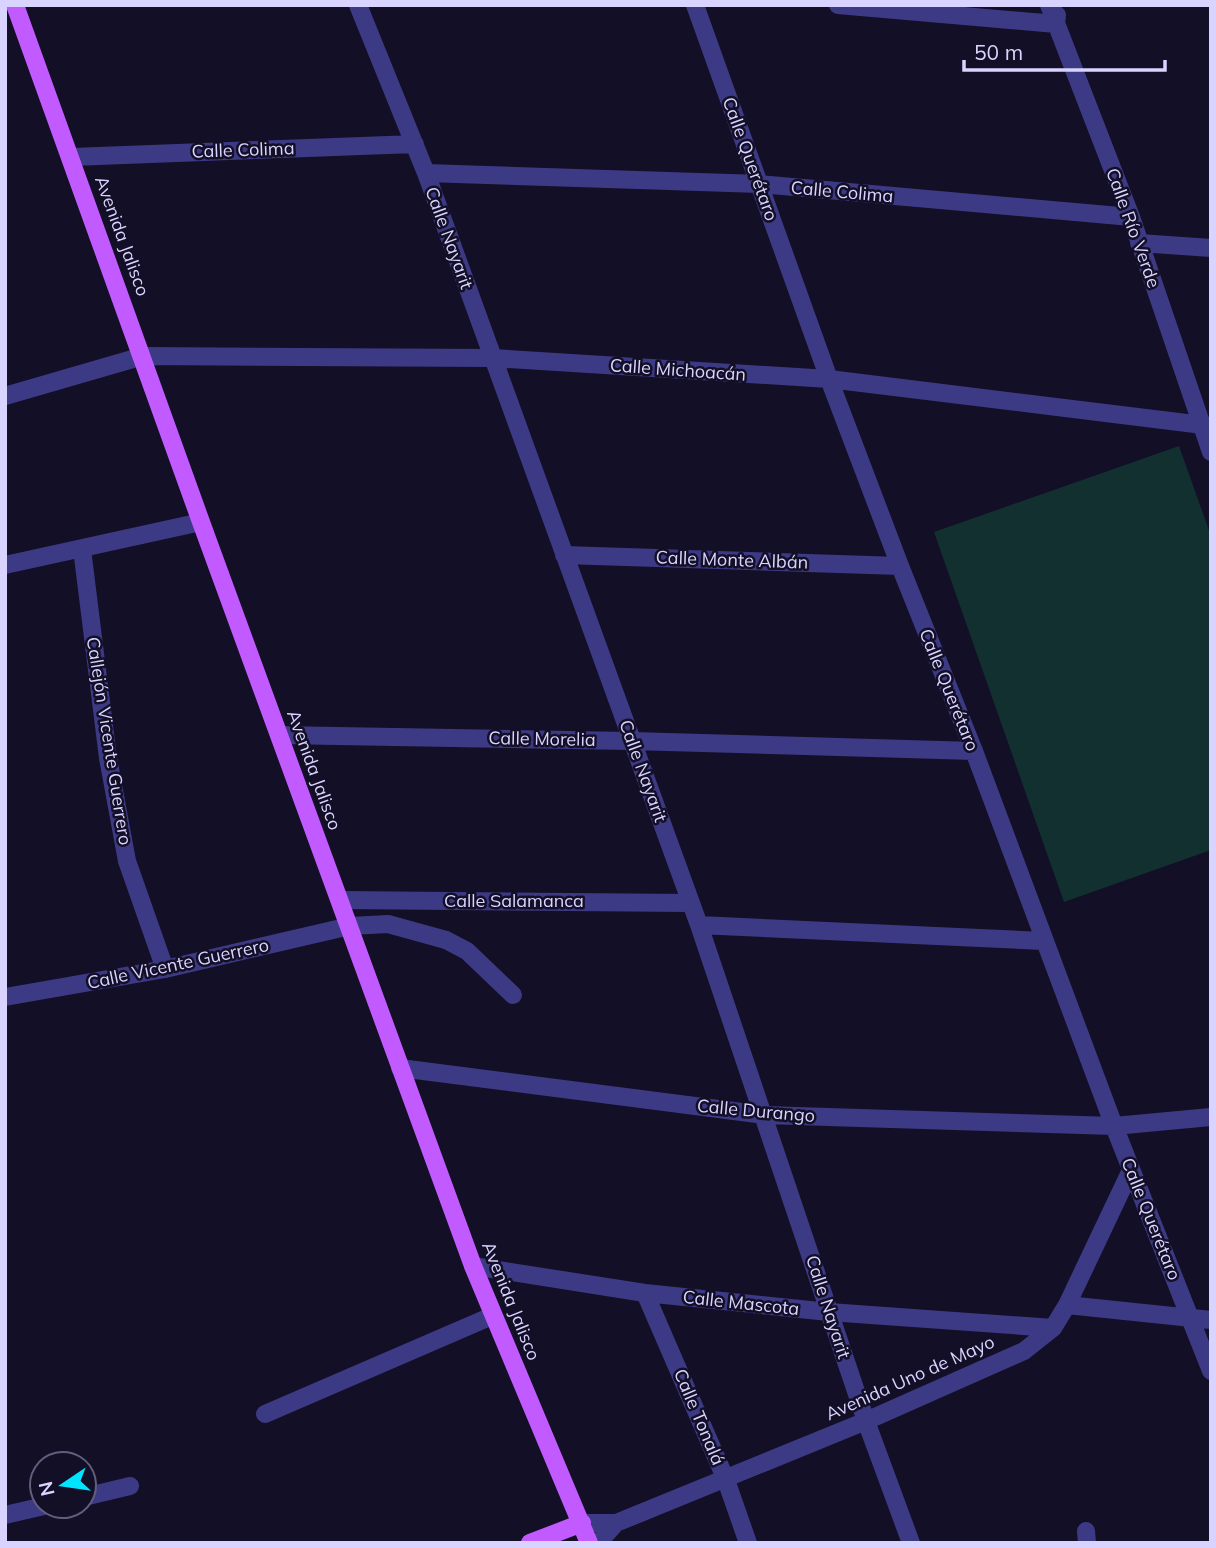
<svg xmlns="http://www.w3.org/2000/svg" width="1216" height="1548" font-family="Mulish,sans-serif">
<style>
.green{fill:#12302f}
.lines{fill:none;stroke-linecap:round;stroke-linejoin:round}
.minor{stroke:#3d3a85;stroke-width:18}
.major{stroke:#c25bff;stroke-width:18}
.labels{text-anchor:middle;stroke-width:5;stroke-linejoin:round;paint-order:stroke}
.street-label{font-size:18px;fill:#d9d4ff;stroke:#130f26}
</style>
<rect width="100%" height="100%" fill="#130f26"/>
<path class="green" d="M1179 446 1211 536V850L1064 902 934 532Z"/>
<g class="lines">
<path class="minor" d="M358 5 426 173 699 925 866 1421 911 1543
M695 5 829 379 900 566 974 751 1114 1126 1211 1371
M838 5 1056 24 1057 15
M1049 5 1131 217 1211 452
M72 157 415 144
M426 173 760 184 1131 217
M1139 243 1211 248
M5 396 143 356 492 358 829 379 1211 426
M82 549 108 758 127 861 165 969
M564 555 900 566
M5 565 201 522
M279 735 632 741 974 751
M340 900 689 903
M699 925 1043 941
M5 997 165 969 350 926 388 924 446 940 467 951 513 995
M400 1068 765 1115 1114 1126 1211 1117
M473 1266 645 1293 829 1312 1053 1328
M645 1293 726 1480 748 1543
M1067 1305 1211 1320
M265 1414 492 1316
M84 1497 130 1486
M5 1515 44 1506
M582 1523H616L866 1421 1024 1351 1053 1328 1067 1305 1131 1170
M1086 1531 1087 1543
M598 1543 616 1523"/>
<path class="major" d="M15 5 201 522 473 1266 589 1543
M530 1543 582 1523"/>
</g>
<g class="labels">
<g class="street-label">
<text transform="translate(243 150) rotate(-2)" y="6">Calle Colima</text>
<text transform="translate(750 159) rotate(70)" y="6">Calle Querétaro</text>
<text transform="translate(842 192) rotate(5)" y="6">Calle Colima</text>
<text transform="translate(1133 228) rotate(70)" y="6">Calle Río Verde</text>
<text transform="translate(122 236) rotate(70)" y="6">Avenida Jalisco</text>
<text transform="translate(449 238) rotate(70)" y="6">Calle Nayarit</text>
<text transform="translate(678 370) rotate(4)" y="6">Calle Michoacán</text>
<text transform="translate(732 560) rotate(2)" y="6">Calle Monte Albán</text>
<text transform="translate(949 690) rotate(68)" y="6">Calle Querétaro</text>
<text transform="translate(542 739) rotate(1)" y="6">Calle Morelia</text>
<text transform="translate(109 741) rotate(81)" y="6">Callejón Vicente Guerrero</text>
<text transform="translate(314 770) rotate(70)" y="6">Avenida Jalisco</text>
<text transform="translate(643 771) rotate(70)" y="6">Calle Nayarit</text>
<text x="514" y="907">Calle Salamanca</text>
<text transform="translate(178 964) rotate(-12)" y="6">Calle Vicente Guerrero</text>
<text transform="translate(756 1111) rotate(5)" y="6">Calle Durango</text>
<text transform="translate(1151 1219) rotate(68)" y="6">Calle Querétaro</text>
<text transform="translate(511 1301) rotate(68)" y="6">Avenida Jalisco</text>
<text transform="translate(741 1303) rotate(6)" y="6">Calle Mascota</text>
<text transform="translate(828 1307) rotate(72)" y="6">Calle Nayarit</text>
<text transform="translate(910 1378) rotate(-24)" y="6">Avenida Uno de Mayo</text>
<text transform="translate(699 1417) rotate(67)" y="6">Calle Tonalá</text>
</g>
</g>
<rect width="1216" height="1548" fill="none" stroke="#d9d4ff" stroke-width="14"/>
<g transform="translate(63 1485) rotate(257)"><circle r="33" fill="#130f26" stroke="#625e7d" stroke-width="2"/>
<path d="M0-5L12 26L0 18L-12 26Z" fill="#00e5ff"/>
<text y="-10" font-size="19" font-weight="bold" text-anchor="middle" fill="#d9d4ff">N</text>
</g>
<path d="M964 60v10h201v-10" fill="none" stroke="#d9d4ff" stroke-width="3.5"/>
<text x="974" y="60" font-size="21" fill="#d9d4ff" stroke="#130f26" stroke-width="5" paint-order="stroke">50 m</text>
</svg>
